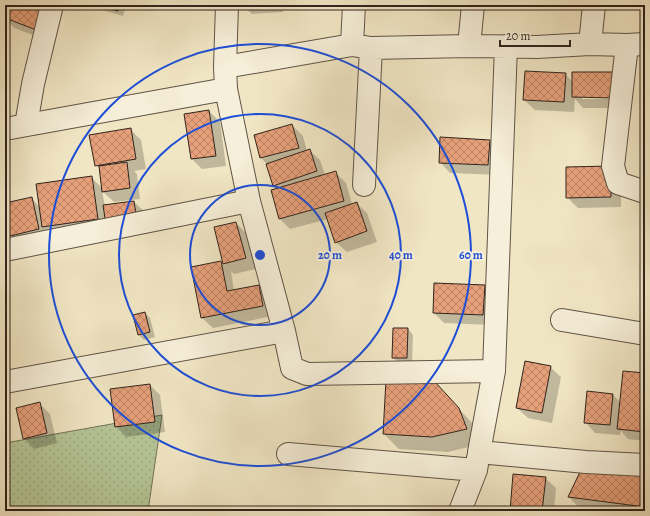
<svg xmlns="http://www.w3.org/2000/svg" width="650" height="516" font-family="Alegreya,serif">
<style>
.grass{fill:url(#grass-dots);stroke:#73745a}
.shadow{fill:#0003;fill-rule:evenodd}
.building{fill:url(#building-cross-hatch);stroke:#30231c}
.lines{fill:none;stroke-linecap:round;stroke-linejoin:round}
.minor-casing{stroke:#605446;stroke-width:24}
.minor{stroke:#f6efd9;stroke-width:22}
.ring{fill:none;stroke:#1d4ed8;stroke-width:2}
.centre{fill:#1d4ed8;stroke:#f6efd9;stroke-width:2}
.ring-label{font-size:12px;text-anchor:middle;font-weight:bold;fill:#1d4ed8;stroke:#f6efd9;stroke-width:4;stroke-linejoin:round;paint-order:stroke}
</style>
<defs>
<pattern id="grass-dots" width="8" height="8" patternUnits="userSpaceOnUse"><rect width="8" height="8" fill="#b6c697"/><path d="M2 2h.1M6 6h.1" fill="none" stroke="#9daa82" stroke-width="1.8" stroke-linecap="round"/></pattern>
<pattern id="building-cross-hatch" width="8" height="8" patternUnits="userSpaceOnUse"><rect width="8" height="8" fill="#e6a07a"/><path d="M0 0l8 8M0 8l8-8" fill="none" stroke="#bb8263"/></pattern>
</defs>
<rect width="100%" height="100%" fill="#f1e6c4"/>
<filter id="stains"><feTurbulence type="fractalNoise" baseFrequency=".005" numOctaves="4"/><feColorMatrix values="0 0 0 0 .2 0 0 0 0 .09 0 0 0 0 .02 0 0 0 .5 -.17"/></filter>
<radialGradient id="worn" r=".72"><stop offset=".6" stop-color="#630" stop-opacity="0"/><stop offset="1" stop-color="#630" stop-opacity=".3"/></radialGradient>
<path class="grass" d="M162 415 148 511H5V443Z"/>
<path class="shadow" d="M5 5H50L49 41 14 28 9 22 7 26H5Z
M92 5H126L123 16 95 8Z
M242 5H283V12L252 14Z
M613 73 623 108H583L575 99 574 112 535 110 524 100 565 74 573 82ZM582 97H618V99H582Z
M209 111 220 122 226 166 202 169 192 159Z
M292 125 303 136 307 151 309 150 320 160 325 175 335 172 346 183 352 204 356 203 367 213 377 242 347 252 336 242 328 219 290 229 280 219 272 190 277 189 274 186 266 163 261 158 255 135Z
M130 129 141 140 146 169 134 171 137 174 140 199 114 202 102 191 105 206 134 202 145 212 21 246 11 235 5 213V197L7 204 31 198 40 207 91 177 103 189 101 170 96 165Z
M489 141 500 151 499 175 450 173 440 162Z
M621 178V207L578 208 567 197Z
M236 223 246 233 256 269 234 274 231 271 234 291 258 286 269 296 273 316 213 328 202 318 192 268 221 262 225 266 215 228Z
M484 286 495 297 494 325 444 323 434 313Z
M145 313 150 318 155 337 144 340 139 335Z
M408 329 413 335 412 363 398 362 393 357Z
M550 367 561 377 552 423 528 418 517 408Z
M645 374V441L628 439 621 431 620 435 595 433 585 422 588 392 613 395 621 403Z
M387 381 450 399 473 424 481 444 448 452 399 449 384 434Z
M150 385 160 395 165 432 126 437 116 426Z
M39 403 50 414 57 443 34 449 24 438Z
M581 473 645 477V511H582L569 497Z
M545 478 556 488 554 509H564L566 511H511Z"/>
<path class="building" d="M7 5H49L39 31 5 18V10Z
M95 5H120L118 11Z
M525 71 566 73 564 102 523 100Z
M572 72H614L613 98 572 97Z
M209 110 216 156 191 159 184 114Z
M292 124 299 148 260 158 254 135Z
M131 128 136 159 95 166 89 135Z
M440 137 490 140 488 165 439 163Z
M310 149 317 171 273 186 266 164Z
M127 162 130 188 102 192 99 166Z
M611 166V197L566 198V167Z
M336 171 344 201 279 219 271 190Z
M92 176 98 219 42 227 36 184Z
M32 197 39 229 10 236 5 214V203Z
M134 201 137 221 106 225 103 205Z
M357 202 367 231 335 243 325 213Z
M236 222 246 258 223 264 214 227Z
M221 261 227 291 259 285 263 306 201 318 191 267Z
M434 283 485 285 483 315 433 313Z
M145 312 150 332 138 335 133 315Z
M393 328H408L407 358H392Z
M525 361 551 366 542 413 516 408Z
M623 371 645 373V432L617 429Z
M386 380 436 383 459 408 467 429 432 437 383 434Z
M150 384 155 422 115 427 110 389Z
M587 391 613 394 610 425 584 423Z
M40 402 47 433 23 439 16 408Z
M580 472 645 476V507L568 497Z
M513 474 546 477 542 511H510Z"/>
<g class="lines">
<g class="minor-casing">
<path id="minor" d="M590 44 627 45 645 44
M352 45 354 5
M627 45 613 166 618 183 645 192
M469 46 473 5
M506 46 494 371 479 452 586 462 645 465
M225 67 227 5
M226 89 225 67 352 45 371 48 469 46 537 47 590 44 594 5
M26 125 33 84 52 5
M5 129 226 89 249 201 284 331 5 382
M364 185 371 48
M5 250 249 201
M562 320 645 334
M284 331 292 368 307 374 494 371
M288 454 476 470
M460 511 476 470 478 458"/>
</g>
<use href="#minor" class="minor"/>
</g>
<g class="ring">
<circle cx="260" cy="255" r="70"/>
<circle cx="260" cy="255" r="141"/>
<circle cx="260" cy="255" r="211"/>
</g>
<circle cx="260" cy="255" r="6" class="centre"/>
<g class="ring-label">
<text x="330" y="259">20 m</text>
<text x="401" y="259">40 m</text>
<text x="471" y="259">60 m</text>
</g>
<rect width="650" height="516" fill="none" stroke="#f1e6c4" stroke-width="20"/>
<rect x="6" y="6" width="638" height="504" fill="none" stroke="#30231c" stroke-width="2"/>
<rect x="10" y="10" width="630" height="496" fill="none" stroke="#30231c"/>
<path d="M500 40v6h70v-6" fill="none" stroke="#30231c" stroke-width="2"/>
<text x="506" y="40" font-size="12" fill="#30231c" stroke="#f6efd9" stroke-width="3" paint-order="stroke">20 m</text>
<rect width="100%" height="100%" filter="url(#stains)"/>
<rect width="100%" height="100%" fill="url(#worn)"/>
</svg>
